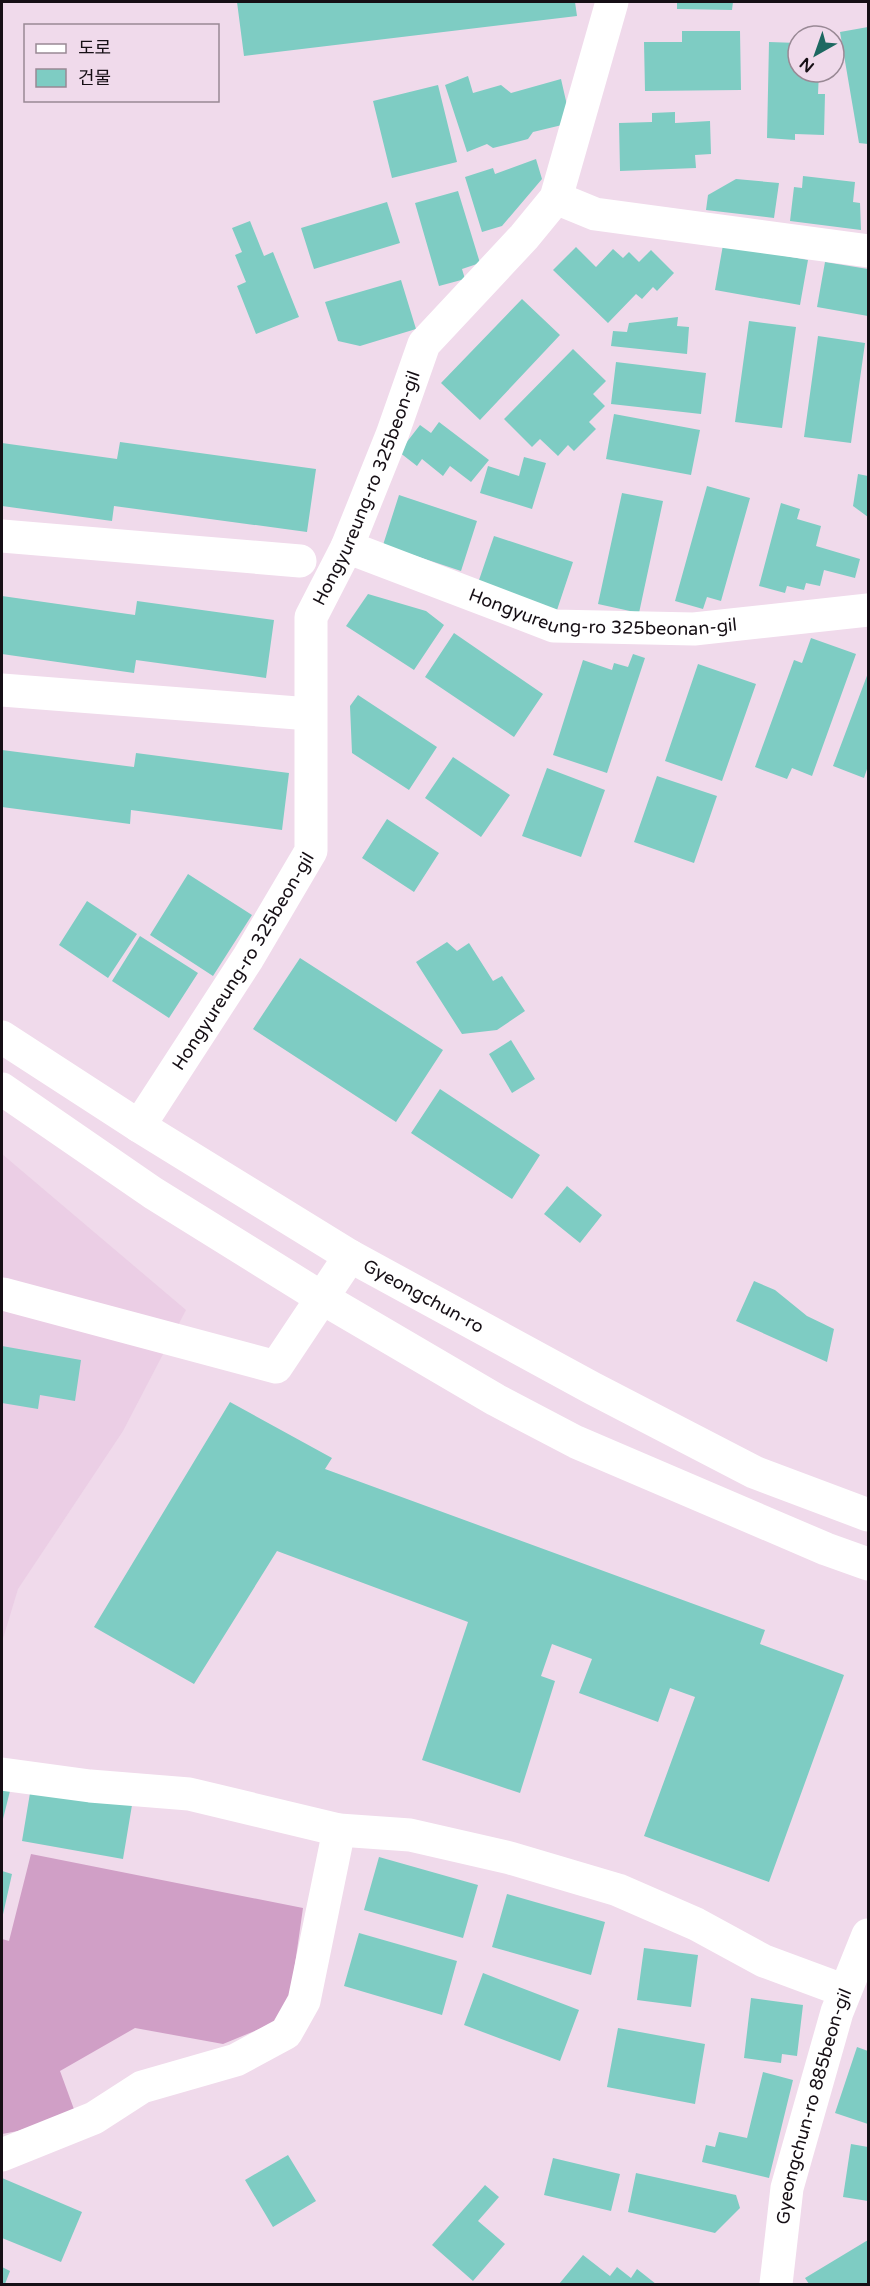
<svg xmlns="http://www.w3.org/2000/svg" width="870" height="2286" font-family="'Varela Round','Noto Sans KR',sans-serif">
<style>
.built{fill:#ebcee5}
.forest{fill:#d09fc6}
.building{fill:#7eccc3}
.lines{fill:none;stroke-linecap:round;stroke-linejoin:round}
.minor{stroke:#fff;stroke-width:33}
.labels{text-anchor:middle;stroke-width:4.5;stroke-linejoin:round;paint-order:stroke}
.street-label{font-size:18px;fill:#160f15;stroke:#f0daeb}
</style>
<rect width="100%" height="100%" fill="#f0daeb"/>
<path class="built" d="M2 1154 186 1310 123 1431 18 1589 2 1642Z"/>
<path class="forest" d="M31 1854 303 1908 290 1999 274 2023 223 2044 135 2028 60 2071 75 2112 18 2131 2 2134V1939L9 1941Z"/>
<path class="building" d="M237 2H575L577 16 244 56Z
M677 2H733L732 10 677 9Z
M868 27V144L859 143 840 32Z
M682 31H740L741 90 645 91 644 42H682Z
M769 42 798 43V72H819L818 94H825L824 135 795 134V140L767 138Z
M468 76 473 93 501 85 511 93 561 79 569 114 562 125 533 132 528 139 493 148 487 144 467 152 445 85Z
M438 85 457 162 392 178 373 101Z
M675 112V123L710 121 711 154 695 155 696 168 620 171 619 123 652 122V113Z
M536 159 542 179 502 226 482 232 465 177 493 168 495 174Z
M803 176 855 182 853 202 860 203 861 230 790 221 794 187 802 188Z
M736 179 779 183 774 218 706 210 708 195Z
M458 191 480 263 462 269 465 279 439 286 415 203Z
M387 202 400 243 314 269 301 228Z
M250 221 264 256 273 252 299 317 256 334 237 286 246 282 235 255 242 252 232 228Z
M723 245 808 260 800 305 715 290Z
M576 247 596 267 613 249 623 258 629 252 639 262 651 250 674 273 657 291 653 287 642 299 636 294 608 323 553 270Z
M825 262 868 269V316L817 307Z
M401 280 416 329 360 346 338 341 325 302Z
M522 299 560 335 480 420 441 383Z
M678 317 677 326 689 327 687 354 611 346 613 331 627 332 629 323Z
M749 321 796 327 782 428 735 422Z
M818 336 865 343 851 443 804 437Z
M573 349 606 381 593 394 605 406 589 422 596 429 574 451 568 445 558 456 540 439 532 447 504 419Z
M616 362 706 373 701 414 611 404Z
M614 414 700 430 691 475 606 459Z
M439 422 489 460 471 482 450 466 443 476 422 459 417 466 399 452 420 425 431 433Z
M120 442 316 469 307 532 114 506 112 521 2 506V443L117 459Z
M524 457 546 463 532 509 480 493 488 466 519 476Z
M858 474 868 476V517L853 506Z
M707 486 750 498 721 601 707 597 703 609 675 601Z
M622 493 663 501 639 613 598 604Z
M399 495 477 521 461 571 383 545Z
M781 503 800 509 797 519 821 526 816 546 860 559 855 578 824 570 820 586 806 583 804 590 787 586 785 593 759 586Z
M494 536 573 562 557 610 478 583Z
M368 594 426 611 444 625 414 670 346 626Z
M2 596 135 615 137 601 274 620 266 678 136 660 134 673 2 654Z
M454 633 543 694 514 737 425 677Z
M811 638 856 654 812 776 792 768 787 779 755 767 794 660 802 663Z
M633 654 645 658 607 773 553 755 583 660 612 670 614 663 628 667Z
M698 664 756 684 722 781 665 761Z
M868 673V766L864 778 833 766Z
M358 695 437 747 409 790 352 753 350 706Z
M2 750 134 767 136 753 289 773 282 830 131 810 130 824 2 807Z
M453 757 510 795 481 837 425 798Z
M547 768 605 790 581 857 522 836Z
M657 776 717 796 694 863 634 842Z
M387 819 439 853 414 892 362 858Z
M188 874 252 915 213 976 150 935Z
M87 901 137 934 108 978 59 945Z
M140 936 198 973 169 1018 112 981Z
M447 942 457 951 469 943 493 981 502 976 525 1011 497 1030 462 1034 416 962Z
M300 958 443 1050 396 1122 253 1029Z
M511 1040 535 1079 512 1093 489 1054Z
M440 1089 540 1155 512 1199 411 1133Z
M567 1186 602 1215 580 1243 544 1214Z
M754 1281 775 1290 807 1316 834 1329 827 1362 736 1321Z
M2 1346 81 1360 75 1401 40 1395 38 1409 2 1403Z
M230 1402 332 1458 325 1469 765 1630 760 1644 844 1675 769 1882 644 1836 695 1697 670 1688 658 1722 579 1693 592 1659 552 1644 541 1676 555 1681 520 1793 422 1760 468 1622 277 1551 194 1684 94 1627Z
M2 1785 11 1787 2 1823Z
M31 1787 132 1805 123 1859 22 1841Z
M379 1857 478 1885 463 1938 364 1910Z
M2 1871 12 1874 2 1919Z
M507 1894 605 1922 591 1975 492 1947Z
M359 1933 457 1961 442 2015 344 1986Z
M644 1948 698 1955 691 2007 637 2000Z
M483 1973 579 2010 560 2061 464 2025Z
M751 1998 803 2005 797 2056 782 2054 781 2063 744 2058Z
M618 2028 705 2044 695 2104 607 2087Z
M857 2047 868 2051V2124L835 2113Z
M763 2072 793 2080 769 2178 702 2162 706 2145 715 2147 719 2132 747 2138Z
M851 2144 868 2147V2201L843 2197Z
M288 2155 316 2201 273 2227 245 2180Z
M553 2158 620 2174 611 2211 544 2195Z
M636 2173 736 2195 740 2208 715 2233 628 2212Z
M2 2178 82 2212 61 2262 2 2238Z
M485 2185 499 2197 478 2221 505 2244 473 2281 432 2245Z
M868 2240V2284H809L805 2278Z
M583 2255 610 2276 617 2267 631 2278 637 2269 656 2284H559Z
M2 2267 10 2271 5 2284H2Z"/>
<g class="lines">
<g class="minor">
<path d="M556 198 595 214 868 251"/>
<path d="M2 536 300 561"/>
<path id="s1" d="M347 547 554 626 694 629 868 610"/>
<path d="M2 690 310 714"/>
<path id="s2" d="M2 1037 139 1126 350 1256 592 1388 754 1472 868 1515"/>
<path d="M2 1089 153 1193 322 1298 496 1400 576 1442 826 1549 868 1564"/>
<path id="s3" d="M139 1126 248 958 311 851V617L347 547 392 435 424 344 524 237 556 198 612 2"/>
<path d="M3 1294 276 1367 350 1256"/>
<path d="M2 1774 90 1786 189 1794 339 1830 410 1835 510 1858 618 1890 696 1924 764 1961 845 1991"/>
<path d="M2 2155 94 2118 142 2087 236 2060 286 2033 304 2001 339 1830"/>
<path id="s4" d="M776 2284 787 2188 837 2012 868 1935"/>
</g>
</g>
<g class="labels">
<g class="street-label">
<text dy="6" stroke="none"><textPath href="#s3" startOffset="699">Hongyureung-ro 325beon-gil</textPath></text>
<text dy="6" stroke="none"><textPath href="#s1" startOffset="268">Hongyureung-ro 325beonan-gil</textPath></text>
<text dy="6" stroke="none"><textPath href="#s3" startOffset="195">Hongyureung-ro 325beon-gil</textPath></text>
<text dy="6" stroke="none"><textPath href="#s2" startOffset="495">Gyeongchun-ro</textPath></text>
<text dy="6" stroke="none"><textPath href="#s4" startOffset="182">Gyeongchun-ro 885beon-gil</textPath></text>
</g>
</g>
<rect width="870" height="2286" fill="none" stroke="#160f15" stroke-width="6"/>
<rect x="24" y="24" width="195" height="78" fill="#f0daeb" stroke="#998995" stroke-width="1.5"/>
<rect x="36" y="44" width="30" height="9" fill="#ffffff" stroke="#998995" stroke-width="1.5"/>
<text x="78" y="54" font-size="18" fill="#160f15">도로</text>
<rect x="36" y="69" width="30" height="18" fill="#7eccc3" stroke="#998995" stroke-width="1.5"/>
<text x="78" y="84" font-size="18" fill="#160f15">건물</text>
<g transform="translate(816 54) rotate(220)"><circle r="28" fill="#f0daeb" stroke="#998995" stroke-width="1.5"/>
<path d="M0-4.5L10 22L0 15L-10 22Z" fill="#1d6861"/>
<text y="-9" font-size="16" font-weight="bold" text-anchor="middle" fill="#160f15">N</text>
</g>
</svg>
